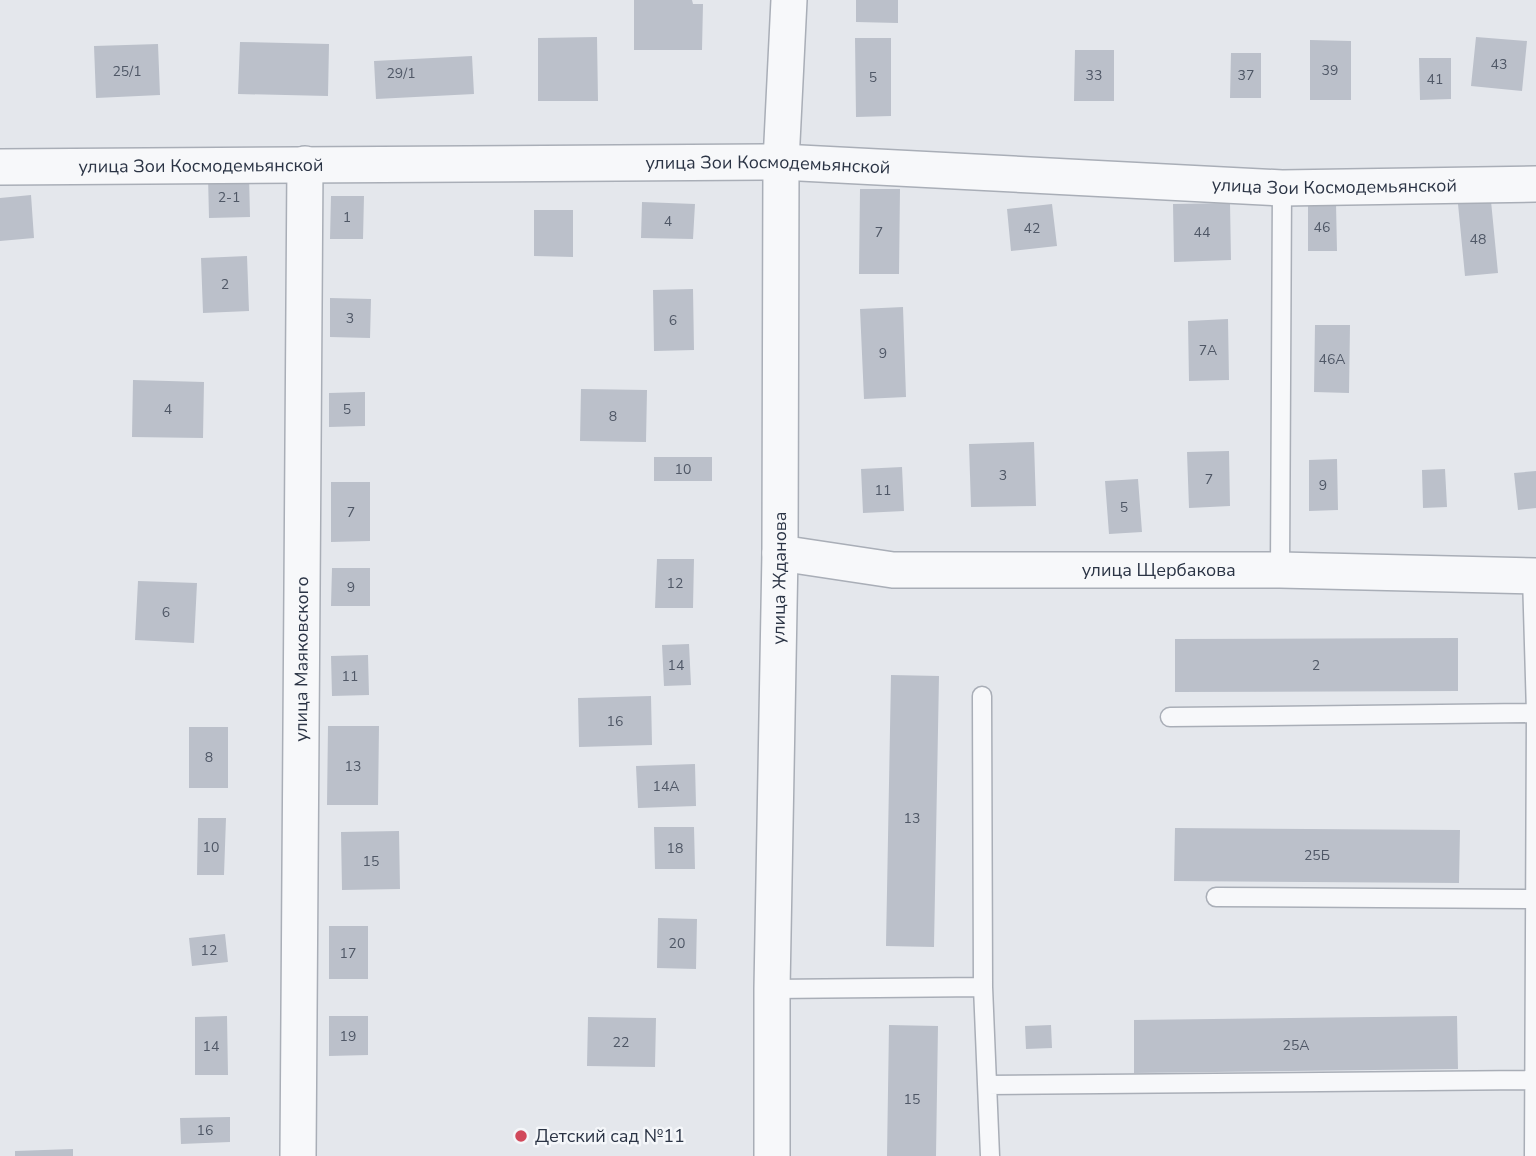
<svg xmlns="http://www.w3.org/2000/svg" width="1536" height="1156" font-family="'Nunito Sans',sans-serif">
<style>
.building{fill:#bbc0ca}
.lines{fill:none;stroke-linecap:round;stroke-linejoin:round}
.lane-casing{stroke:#a9aeb7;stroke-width:21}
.street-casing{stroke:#a9aeb7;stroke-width:38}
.lane{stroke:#f7f8fa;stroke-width:18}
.street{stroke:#f7f8fa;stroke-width:35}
.poi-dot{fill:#d1495b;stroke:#f4f6f9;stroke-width:2.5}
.labels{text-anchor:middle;stroke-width:5;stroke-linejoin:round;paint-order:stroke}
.number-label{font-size:14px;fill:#4f5766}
.street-label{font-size:18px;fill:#2b3445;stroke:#f4f6f9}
.poi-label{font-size:18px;fill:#2b3445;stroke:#f4f6f9;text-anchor:start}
</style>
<rect width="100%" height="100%" fill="#e4e7ec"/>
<path class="building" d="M634 0H692L693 4H703L702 50H634Z
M856 0H898V23L856 22Z
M597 37 598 101H538V38Z
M1476 37 1527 41 1522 91 1471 86Z
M855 38H891V116L856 117Z
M1310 40 1351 41V100H1310Z
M240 42 329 44 328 96 238 94Z
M158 44 160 95 96 98 94 46Z
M1075 50H1114V101H1074Z
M1231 53H1261V98H1230Z
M472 56 474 94 376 99 374 61Z
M1419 58H1451V99L1420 100Z
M249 175 250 217 209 218 208 176Z
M860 189H900L899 274H859Z
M31 195 34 238 0 241V198Z
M331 196H364L363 239H330Z
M1491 201 1498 273 1465 276 1458 204Z
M642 202 695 204 693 239 641 238Z
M1230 203 1231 260 1174 262 1173 204Z
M1308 203H1336L1337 251H1308Z
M1052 204 1057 246 1011 251 1007 209Z
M534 210H573V257L534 256Z
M247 256 249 311 203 313 201 258Z
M693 289 694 350 654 351 653 290Z
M330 298 371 299 370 338 330 337Z
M903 307 906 397 864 399 860 309Z
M1228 319 1229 380 1189 381 1188 321Z
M1315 325H1350L1349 393 1314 392Z
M133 380 204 382 203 438 132 437Z
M581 389 647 390 646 442 580 441Z
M365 392V426L329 427V393Z
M1034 442 1036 506 971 507 969 444Z
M1229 451 1230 506 1189 508 1187 452Z
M654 457H712V481H654Z
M1337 459 1338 510 1309 511V460Z
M902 467 904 511 863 513 861 469Z
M1445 469 1447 507 1423 508 1422 470Z
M1536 471V508L1518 510 1514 473Z
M1138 479 1142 532 1109 534 1105 481Z
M331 482H370V541L331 542Z
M657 559H694L693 608H655Z
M332 568H370V606H331Z
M138 581 197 583 194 643 135 640Z
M1458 638V691L1175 692V639Z
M689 644 691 685 664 686 662 645Z
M368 655 369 695 332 696 331 656Z
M891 675 939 676 934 947 886 946Z
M651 696 652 745 579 747 578 698Z
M328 726H379L378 805H327Z
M189 727H228V788H189Z
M695 764 696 806 638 808 636 766Z
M198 818H226L224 875H197Z
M654 827H694L695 869H655Z
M1175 828 1460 830 1459 883 1174 881Z
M399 831 400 889 342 890 341 832Z
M658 918 697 919 696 969 657 968Z
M329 926H368V979H329Z
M225 934 228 962 192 966 189 938Z
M227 1016 228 1075H195V1017Z
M329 1016H368V1055L329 1056Z
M1457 1016 1458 1069 1134 1073V1020Z
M588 1017 656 1018 655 1067 587 1066Z
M889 1025 938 1026 936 1156H887Z
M1051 1025 1052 1048 1026 1049 1025 1026Z
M230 1117V1142L181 1144 180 1118Z
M73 1149V1156H15V1151Z"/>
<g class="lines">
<g class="lane-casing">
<path id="lane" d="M1280 570 1282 188
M1532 576 1536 713 1534 1156
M982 696 983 987 990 1156
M1170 717 1536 713
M1216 897 1535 899
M772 989 983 987
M987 1085 1535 1080"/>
</g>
<g class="street-casing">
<g id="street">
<path id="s1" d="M0 167 781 162 1282 188 1536 184"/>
<path id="s2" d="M780 553 893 570H1280L1536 576"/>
<path id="s3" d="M298 1156 305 164"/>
<path id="s4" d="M772 1156V989L780 553 781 162 789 0"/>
</g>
</g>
<use href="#lane" class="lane"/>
<use href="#street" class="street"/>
</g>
<circle class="poi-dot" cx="521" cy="1136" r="7"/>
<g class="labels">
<g class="number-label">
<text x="1499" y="69">43</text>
<text x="1330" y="75">39</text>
<text x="127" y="76">25/1</text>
<text x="401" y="78">29/1</text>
<text x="1094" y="80">33</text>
<text x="1246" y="80">37</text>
<text x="873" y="82">5</text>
<text x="1435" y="84">41</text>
<text x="229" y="202">2-1</text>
<text x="347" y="222">1</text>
<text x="668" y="226">4</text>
<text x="1322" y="232">46</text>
<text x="1032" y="233">42</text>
<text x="879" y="237">7</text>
<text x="1202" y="237">44</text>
<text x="1478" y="244">48</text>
<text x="225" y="289">2</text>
<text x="350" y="323">3</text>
<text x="673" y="325">6</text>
<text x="1208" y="355">7А</text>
<text x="883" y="358">9</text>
<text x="1332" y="364">46А</text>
<text x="168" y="414">4</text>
<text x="347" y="414">5</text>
<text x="613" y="421">8</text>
<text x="683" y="474">10</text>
<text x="1003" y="480">3</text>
<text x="1209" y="484">7</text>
<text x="1323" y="490">9</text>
<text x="883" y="495">11</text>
<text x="1124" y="512">5</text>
<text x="351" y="517">7</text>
<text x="675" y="588">12</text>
<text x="351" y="592">9</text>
<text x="166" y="617">6</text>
<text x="676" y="670">14</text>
<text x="1316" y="670">2</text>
<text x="350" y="681">11</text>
<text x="615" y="726">16</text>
<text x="209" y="762">8</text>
<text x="353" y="771">13</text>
<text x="666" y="791">14А</text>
<text x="912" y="823">13</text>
<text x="211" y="852">10</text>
<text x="675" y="853">18</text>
<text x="1317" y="860">25Б</text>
<text x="371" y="866">15</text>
<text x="677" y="948">20</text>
<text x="209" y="955">12</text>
<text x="348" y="958">17</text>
<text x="348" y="1041">19</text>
<text x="621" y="1047">22</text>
<text x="1296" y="1050">25А</text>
<text x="211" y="1051">14</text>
<text x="912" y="1104">15</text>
<text x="205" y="1135">16</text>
</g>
<g class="street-label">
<text dy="6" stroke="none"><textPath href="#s1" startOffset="201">улица Зои Космодемьянской</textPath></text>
<text dy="6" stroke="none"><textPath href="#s1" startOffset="768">улица Зои Космодемьянской</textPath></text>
<text dy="6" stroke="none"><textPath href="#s1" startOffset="1335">улица Зои Космодемьянской</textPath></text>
<text dy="6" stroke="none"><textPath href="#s2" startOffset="380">улица Щербакова</textPath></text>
<text dy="6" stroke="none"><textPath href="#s4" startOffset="578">улица Жданова</textPath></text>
<text dy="6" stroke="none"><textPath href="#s3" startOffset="497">улица Маяковского</textPath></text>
</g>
<g class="poi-label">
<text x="535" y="1142">Детский сад №11</text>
</g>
</g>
</svg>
